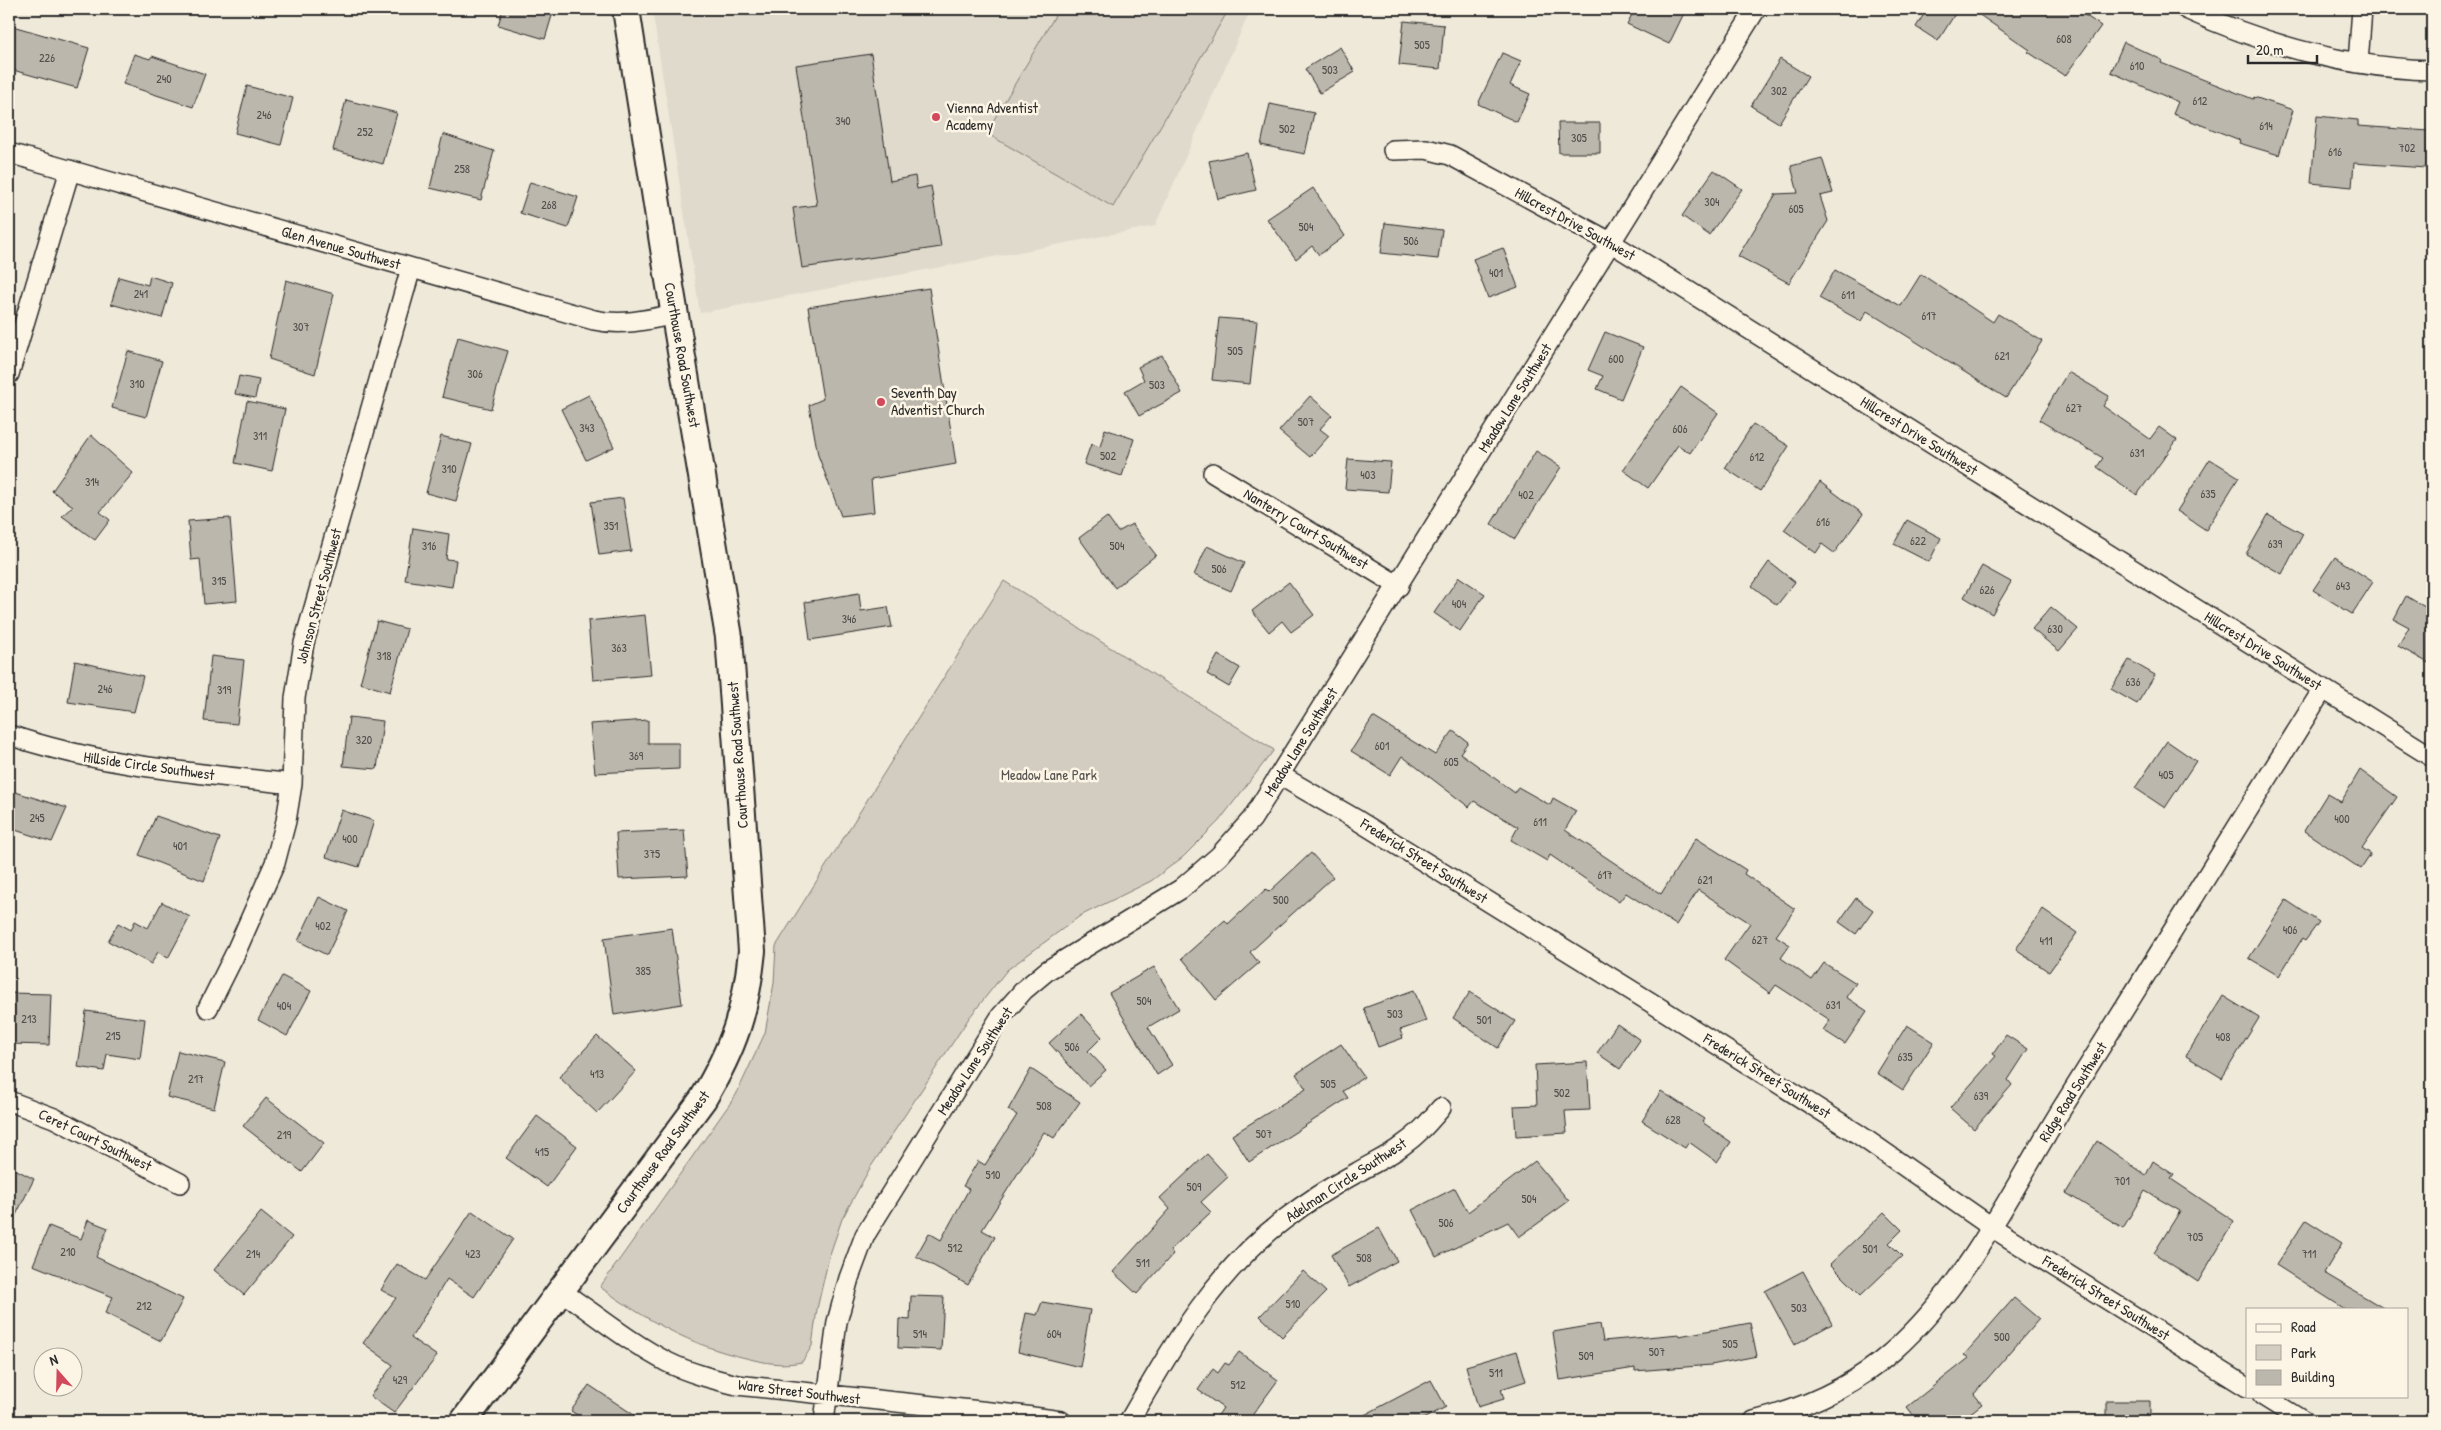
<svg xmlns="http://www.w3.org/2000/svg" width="2441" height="1430" font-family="'Patrick Hand',sans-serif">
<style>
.built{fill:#e0dacc}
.green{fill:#d2cdc0;stroke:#7e7c76}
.building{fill:#bcb7ac;stroke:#2b2b2b}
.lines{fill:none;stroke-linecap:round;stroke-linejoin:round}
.street-casing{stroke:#2b2b2b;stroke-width:22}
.secondary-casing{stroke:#2b2b2b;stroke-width:30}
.street{stroke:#fcf5e5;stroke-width:19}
.secondary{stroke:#fcf5e5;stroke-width:26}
.poi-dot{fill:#d1495b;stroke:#fcf5e5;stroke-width:2}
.labels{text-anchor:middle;stroke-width:5;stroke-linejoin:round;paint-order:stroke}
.number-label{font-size:12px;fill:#4f4e4b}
.poi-label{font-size:15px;fill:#2b2b2b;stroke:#fcf5e5;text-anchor:start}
.street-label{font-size:15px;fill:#2b2b2b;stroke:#fcf5e5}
.park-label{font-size:15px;fill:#555450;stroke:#fcf5e5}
</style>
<rect width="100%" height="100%" fill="#efe9da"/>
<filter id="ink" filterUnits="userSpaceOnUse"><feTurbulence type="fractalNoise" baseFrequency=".02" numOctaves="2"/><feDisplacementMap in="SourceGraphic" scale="10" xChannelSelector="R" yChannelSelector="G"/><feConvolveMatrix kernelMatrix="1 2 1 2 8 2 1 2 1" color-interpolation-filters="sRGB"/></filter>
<g filter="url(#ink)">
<path class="built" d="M652 9H1251L1155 226 700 313Z"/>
<path class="green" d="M1059 9H1229L1113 207 986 133Z
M1004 581 1274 750 1219 821 1183 857 1151 881 1080 916 1049 939 1007 970 969 1018 870 1168 842 1219 829 1257 817 1309 812 1346 802 1362C782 1366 765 1363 746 1358 691 1346 645 1319 600 1287L736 1095 765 1033 774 983 776 946Z"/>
<path class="building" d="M503 9H554L545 39 498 25Z
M1635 9H1686L1669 44 1627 24Z
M1927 9H1958L1938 41 1916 27Z
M1971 9H2076L2101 26 2065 76 2028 52 2030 50Z
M1404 21 1444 25 1440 69 1399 65Z
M9 25 89 48 77 88 9 69Z
M2124 42 2162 60 2161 63 2253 99 2254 97 2293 110 2279 155 2239 143 2240 140 2173 114 2178 102 2111 72Z
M1340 47 1355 72 1320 93 1305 69Z
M1502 53 1521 61 1510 85 1530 94 1517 122 1478 104Z
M134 54 150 59 152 56 205 74 193 107 123 84Z
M871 54 890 181 915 176 917 189 931 186 941 247 802 268 793 208 817 205 796 65Z
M1780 59 1808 76 1779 123 1751 106Z
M247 86 293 98 281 145 235 133Z
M346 100 397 113 383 164 333 150Z
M1270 104 1314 113 1305 154 1261 145Z
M2317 116 2358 120V126L2429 131 2426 168 2354 163 2352 187 2311 183Z
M1558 123H1600V153H1559Z
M443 134 494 151 481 200 430 188Z
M1247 153 1256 190 1218 199 1209 161Z
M1822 158 1833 193 1820 196 1828 221 1789 283 1738 256 1776 194 1798 193 1791 166Z
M1714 170 1742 189 1709 235 1682 216Z
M530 182 578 197 568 228 520 213Z
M1313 188 1345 236 1319 255 1312 246 1296 259 1267 219Z
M1385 223 1442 230 1438 259 1381 253Z
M1503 248 1518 287 1488 298 1473 259Z
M1835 270 1901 306 1921 274 1993 322 1998 314 2042 341 2006 398 1867 311 1861 321 1819 298Z
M150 276 172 283 162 318 111 304 119 277 148 285Z
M286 280 334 294 315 374 269 359Z
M929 288 956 464 871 479 874 512 841 516 818 455 809 405 823 399 808 307Z
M1219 318 1257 321 1250 384 1212 380Z
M1605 332 1643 347 1621 399 1597 389 1603 376 1588 370Z
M458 337 508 351 491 409 442 397Z
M128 351 162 361 146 417 112 408Z
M1162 355 1182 393 1139 416 1125 391 1144 380 1138 367Z
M2068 372 2109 396 2103 406 2150 439 2159 427 2177 440 2137 495 2097 467 2103 458 2039 420Z
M239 376 259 380 255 398 235 394Z
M1681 387 1718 413 1690 453 1678 445 1648 488 1623 470Z
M589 395 614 447 586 460 561 409Z
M1310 396 1332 415 1320 429 1329 436 1310 457 1279 431Z
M247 401 285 409 272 471 235 463Z
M1753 424 1789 446 1760 491 1725 468Z
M1105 429 1134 439 1122 476 1084 464 1091 444 1100 447Z
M91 435 133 473 100 512 110 520 95 540 62 516 73 506 52 491Z
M441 436 472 444 456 501 426 493Z
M1536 451 1561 467 1515 539 1491 524Z
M1348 459 1391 462 1388 492 1345 489Z
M2210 459 2239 477 2206 530 2177 511Z
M1820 482 1863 514 1834 553 1822 544 1816 553 1784 530Z
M623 498 631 551 599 555 591 502Z
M2268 515 2303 534 2282 574 2246 554Z
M1107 517 1118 532 1132 524 1156 555 1115 588 1079 538Z
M230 518 237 601 204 604 200 559 191 560 188 521Z
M1907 520 1941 538 1929 562 1894 544Z
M413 528 449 534 446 559 456 560 452 587 405 580Z
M1207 546 1244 563 1231 591 1194 575Z
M2335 557 2373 582 2352 614 2313 590Z
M1769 562 1795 582 1777 605 1752 586Z
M1982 566 2011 582 1992 614 1964 597Z
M1459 577 1485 594 1460 631 1434 613Z
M1289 582 1314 615 1291 632 1282 621 1269 632 1252 611Z
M859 593 861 611 888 607 892 627 810 640 805 602Z
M2406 596 2432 611V665L2398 646 2409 627 2394 619Z
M2051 607 2078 629 2059 651 2032 629Z
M645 615 651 675 593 680 588 621Z
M377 621 407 629 390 692 360 683Z
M1218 655 1240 668 1229 687 1207 674Z
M211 656 244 660 237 724 204 721Z
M2129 660 2155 675 2137 704 2111 689Z
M75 661 143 676 134 712 68 702Z
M349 717 383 721 377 769 343 766Z
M1373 717 1435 755 1453 731 1468 742 1460 753 1515 793 1518 787 1550 805 1553 798 1576 811 1565 830 1661 894 1696 838 1746 870 1744 874 1795 909 1776 936 1790 945 1781 958 1812 980 1824 963 1856 983 1846 997 1867 1011 1845 1044 1823 1030 1830 1020 1776 985 1770 993 1724 960 1750 923 1698 890 1676 925 1626 893 1619 902 1550 855 1547 861 1511 840 1518 827 1474 801 1469 807 1402 756 1390 775 1351 751Z
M648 720V743H679V769L595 773 590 724Z
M2167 741 2196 761 2165 808 2135 788Z
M2360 770 2397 797 2362 848 2371 854 2361 869 2304 831 2327 794 2341 802Z
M9 790 67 808 52 842 9 828Z
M341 810 374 821 359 867 326 857Z
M156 816 220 838 204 881 139 855Z
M684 830 688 876 619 879 616 833Z
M1311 853 1333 877 1250 952 1259 963 1216 1000 1182 958 1225 920 1228 924 1266 889 1269 892Z
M319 897 348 911 327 955 298 941Z
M1856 898 1873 910 1856 934 1839 922Z
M2286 900 2319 922 2305 941 2302 939 2279 976 2249 958Z
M162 902 190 917 168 958 158 952 151 964 108 941 118 923 131 930 135 921 148 928Z
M2043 909 2077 933 2049 972 2016 949Z
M672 928 682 1004 614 1015 604 938Z
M1154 967 1179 1009 1148 1027 1172 1065 1157 1075 1109 993Z
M282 976 311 991 287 1036 258 1020Z
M1414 990 1426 1021 1400 1030 1403 1038 1378 1047 1364 1008Z
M1470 992 1515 1021 1498 1048 1453 1018Z
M9 993 51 994 49 1045 9 1044Z
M2223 996 2259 1018 2222 1078 2186 1056Z
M86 1011 145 1019 140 1059 107 1054 104 1071 78 1067Z
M1081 1014 1102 1037 1088 1051 1106 1070 1088 1086 1049 1043Z
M1617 1024 1640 1040 1620 1069 1597 1053Z
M1907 1025 1934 1042 1903 1090 1877 1073Z
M2006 1035 2028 1049 2008 1080 2012 1085 1974 1129 1950 1108 1996 1056 1993 1054Z
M597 1036 636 1071 597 1113 559 1077Z
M1341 1044 1364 1077 1343 1091 1348 1098 1249 1162 1232 1135 1306 1089 1296 1074Z
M178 1051 225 1062 214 1108 167 1097Z
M1587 1062 1590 1110 1565 1111 1567 1133 1516 1136 1514 1106 1537 1105 1535 1065Z
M1031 1069 1080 1102 1054 1138 1044 1132 982 1230 995 1237 968 1285 916 1256 929 1233 941 1240 969 1189 963 1186 978 1161 985 1165 1017 1115 1008 1110Z
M1661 1091 1704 1119 1702 1122 1731 1142 1717 1162 1689 1142 1685 1148 1642 1121Z
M266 1098 324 1143 302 1172 243 1126Z
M537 1116 577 1146 547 1187 506 1158Z
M2097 1141 2146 1175 2153 1161 2174 1175 2171 1179 2234 1221 2198 1282 2154 1253 2180 1211 2145 1191 2123 1228 2066 1193Z
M1207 1154 1228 1177 1201 1202 1211 1212 1170 1250 1173 1254 1137 1294 1113 1272 1170 1209 1160 1198Z
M1535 1161 1569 1201 1519 1237 1508 1222 1436 1257 1412 1210 1455 1188 1468 1212Z
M9 1166 34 1179 9 1229Z
M472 1211 513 1239 474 1297 447 1279 411 1338 437 1356 394 1413 370 1396 393 1365 363 1343 396 1298 381 1290 397 1264 425 1280Z
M261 1212 292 1237 244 1295 214 1270Z
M1884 1212 1902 1230 1889 1243 1902 1256 1861 1295 1830 1264Z
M88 1220 108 1228 96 1257 183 1299 161 1341 105 1313 113 1297 33 1265 49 1226 81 1239Z
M2306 1220 2342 1243 2324 1273 2385 1309H2345L2276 1265Z
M1379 1228 1397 1261 1349 1287 1331 1255Z
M1303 1271 1326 1292 1282 1337 1260 1316Z
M1803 1271 1832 1324 1794 1345 1765 1291Z
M911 1296 944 1297 941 1350 898 1348 899 1319 910 1320Z
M2014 1298 2039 1319 1974 1394 1982 1404 1960 1421H1918L1907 1407 1969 1358 1964 1355Z
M1042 1302 1090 1310 1080 1367 1018 1352 1026 1313 1037 1315Z
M1750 1323 1757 1356 1711 1365 1635 1371V1368L1560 1380 1553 1332 1600 1324 1603 1341 1679 1334V1336Z
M1517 1351 1526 1381 1501 1389 1504 1399 1478 1407 1466 1366Z
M1239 1352 1278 1380 1248 1421H1214L1223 1408 1198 1390 1213 1369 1218 1373 1225 1363 1229 1365Z
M1431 1380 1446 1407 1419 1421H1353Z
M589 1385 643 1421H587L571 1411Z
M2107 1401H2150V1421H2107Z"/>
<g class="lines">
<g class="street-casing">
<path id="street" d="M2186 9C2263 44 2347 68 2432 70
M2358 63 2362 9
M1393 150 1426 149 1450 155 1610 242 2432 757
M9 153 594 320C622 326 647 320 675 314
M9 374 70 170
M1213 473 1399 586
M9 735C100 766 196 773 292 784
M1281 776 1357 820 1655 1005 1858 1134 1993 1228 2247 1387
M208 1008 234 956 275 863 286 821 292 784 295 698 304 643 411 268
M9 1101 54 1118 180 1183
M561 1291C596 1315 629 1342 667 1362 689 1373 713 1379 737 1385L1018 1415 1061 1421
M2263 1396 2303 1421
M824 1421 837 1322 849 1278 865 1235 1001 1016 1024 990 1048 970 1181 889 1219 856 1252 819 1756 9
M1129 1421C1172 1347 1214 1272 1285 1219 1308 1201 1332 1186 1358 1172 1373 1163 1390 1156 1403 1145 1418 1135 1429 1122 1441 1108
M1754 1421C1805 1408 1854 1386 1893 1351 1967 1285 2010 1193 2061 1110 2149 970 2236 829 2323 689"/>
</g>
<g class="secondary-casing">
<path id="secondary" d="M464 1421 703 1099C734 1047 746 1011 752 951L729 637 669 280 626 9"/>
</g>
<use href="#street" class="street"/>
<use href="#secondary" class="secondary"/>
</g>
</g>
<g class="poi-dot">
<circle cx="936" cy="117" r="5"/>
<circle cx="881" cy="402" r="5"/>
</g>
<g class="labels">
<g class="number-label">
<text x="2064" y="43">608</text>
<text x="1422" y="49">505</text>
<text x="47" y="62">226</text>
<text x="2137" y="70">610</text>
<text x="1330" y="74">503</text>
<text x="164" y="83">240</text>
<text x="1779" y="95">302</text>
<text x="2200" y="105">612</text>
<text x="264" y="119">246</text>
<text x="843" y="125">340</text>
<text x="2266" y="130">614</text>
<text x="1287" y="133">502</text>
<text x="365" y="136">252</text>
<text x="1579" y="142">305</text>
<text x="2407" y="152">702</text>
<text x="2335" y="156">616</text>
<text x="462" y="173">258</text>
<text x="1712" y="206">304</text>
<text x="549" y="209">268</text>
<text x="1796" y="213">605</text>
<text x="1306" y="231">504</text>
<text x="1411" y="245">506</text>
<text x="1496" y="277">401</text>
<text x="141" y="298">241</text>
<text x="1848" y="299">611</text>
<text x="1929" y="320">617</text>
<text x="301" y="331">307</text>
<text x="1235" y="355">505</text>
<text x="2002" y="360">621</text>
<text x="1616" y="363">600</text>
<text x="475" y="378">306</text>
<text x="137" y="388">310</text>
<text x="1157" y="389">503</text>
<text x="2074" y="412">627</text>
<text x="1306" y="426">507</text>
<text x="587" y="432">343</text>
<text x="1680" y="433">606</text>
<text x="260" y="440">311</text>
<text x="2137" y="457">631</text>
<text x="1108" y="460">502</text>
<text x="1757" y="461">612</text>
<text x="449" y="473">310</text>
<text x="1368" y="479">403</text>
<text x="92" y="486">314</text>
<text x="2208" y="498">635</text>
<text x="1526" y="499">402</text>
<text x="1823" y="526">616</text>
<text x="611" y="530">351</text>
<text x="1918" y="545">622</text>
<text x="2275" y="548">639</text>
<text x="429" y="550">316</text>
<text x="1117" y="550">504</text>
<text x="1219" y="573">506</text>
<text x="219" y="585">315</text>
<text x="2343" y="590">643</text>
<text x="1987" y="594">626</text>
<text x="1459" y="608">404</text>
<text x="849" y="623">346</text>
<text x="2055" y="633">630</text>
<text x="619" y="652">363</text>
<text x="384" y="660">318</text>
<text x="2133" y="686">636</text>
<text x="105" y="693">246</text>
<text x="224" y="694">319</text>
<text x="364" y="744">320</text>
<text x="1382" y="750">601</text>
<text x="636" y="760">369</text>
<text x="1451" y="766">605</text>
<text x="2166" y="779">405</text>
<text x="37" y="822">245</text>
<text x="2342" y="823">400</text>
<text x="1540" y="826">611</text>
<text x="350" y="843">400</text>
<text x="180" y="850">401</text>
<text x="652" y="858">375</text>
<text x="1605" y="879">617</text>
<text x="1705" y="884">621</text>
<text x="1281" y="904">500</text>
<text x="323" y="930">402</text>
<text x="2290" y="934">406</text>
<text x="1760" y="944">627</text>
<text x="2046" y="945">411</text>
<text x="643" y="975">385</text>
<text x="1144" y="1005">504</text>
<text x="1833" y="1009">631</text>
<text x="284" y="1010">404</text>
<text x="1395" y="1018">503</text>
<text x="29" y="1023">213</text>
<text x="1484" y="1024">501</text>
<text x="113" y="1040">215</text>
<text x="2223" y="1041">408</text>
<text x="1072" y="1051">506</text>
<text x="1905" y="1061">635</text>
<text x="597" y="1078">413</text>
<text x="196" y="1083">217</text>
<text x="1328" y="1088">505</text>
<text x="1562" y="1097">502</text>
<text x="1981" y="1100">639</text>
<text x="1044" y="1110">508</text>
<text x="1673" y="1124">628</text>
<text x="1264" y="1138">507</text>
<text x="284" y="1139">219</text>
<text x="542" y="1156">415</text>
<text x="993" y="1179">510</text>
<text x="2122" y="1185">701</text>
<text x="1194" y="1191">509</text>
<text x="1529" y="1203">504</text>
<text x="1446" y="1227">506</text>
<text x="2195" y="1241">705</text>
<text x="955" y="1252">512</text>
<text x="1870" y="1253">501</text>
<text x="68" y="1256">210</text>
<text x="253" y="1258">214</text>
<text x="473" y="1258">423</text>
<text x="2309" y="1258">711</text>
<text x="1364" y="1262">508</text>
<text x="1143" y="1267">511</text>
<text x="1293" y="1308">510</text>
<text x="144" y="1310">212</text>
<text x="1799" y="1312">503</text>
<text x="920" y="1338">514</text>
<text x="1054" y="1338">604</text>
<text x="2002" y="1341">500</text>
<text x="1730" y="1348">505</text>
<text x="1657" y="1356">507</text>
<text x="1586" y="1360">509</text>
<text x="1496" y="1377">511</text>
<text x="400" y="1384">429</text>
<text x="1238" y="1389">512</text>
</g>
<g class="poi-label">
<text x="946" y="113">Vienna Adventist<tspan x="946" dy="17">Academy</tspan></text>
<text x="891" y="398">Seventh Day<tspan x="891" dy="17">Adventist Church</tspan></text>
</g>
<g class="street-label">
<text transform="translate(1575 224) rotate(29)" y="5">Hillcrest Drive Southwest</text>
<text transform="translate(341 248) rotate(16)" y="5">Glen Avenue Southwest</text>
<text transform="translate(682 355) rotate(80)" y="5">Courthouse Road Southwest</text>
<text transform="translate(1515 398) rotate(-58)" y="5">Meadow Lane Southwest</text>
<text transform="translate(1919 436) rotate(32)" y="5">Hillcrest Drive Southwest</text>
<text transform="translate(1306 529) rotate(31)" y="5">Nanterry Court Southwest</text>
<text transform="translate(319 596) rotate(-75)" y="5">Johnson Street Southwest</text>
<text transform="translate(2263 651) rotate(32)" y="5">Hillcrest Drive Southwest</text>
<text transform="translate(1301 742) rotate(-58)" y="5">Meadow Lane Southwest</text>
<text transform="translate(738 755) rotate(-94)" y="5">Courthouse Road Southwest</text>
<text transform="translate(149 766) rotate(8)" y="5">Hillside Circle Southwest</text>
<text transform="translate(1424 861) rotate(32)" y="5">Frederick Street Southwest</text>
<text transform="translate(975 1061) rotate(-57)" y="5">Meadow Lane Southwest</text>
<text transform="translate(1767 1076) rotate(32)" y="5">Frederick Street Southwest</text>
<text transform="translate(2073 1092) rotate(-58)" y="5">Ridge Road Southwest</text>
<text transform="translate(95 1140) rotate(26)" y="5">Ceret Court Southwest</text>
<text transform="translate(663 1152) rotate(-54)" y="5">Courthouse Road Southwest</text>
<text transform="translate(1346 1180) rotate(-33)" y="5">Adelman Circle Southwest</text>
<text transform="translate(2106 1298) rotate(32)" y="5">Frederick Street Southwest</text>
<text transform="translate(799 1392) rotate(7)" y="5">Ware Street Southwest</text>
</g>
<g class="park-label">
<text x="1049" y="780">Meadow Lane Park</text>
</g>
</g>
<rect width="2441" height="1430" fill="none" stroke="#fcf5e5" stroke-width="30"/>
<rect x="15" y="15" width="2411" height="1400" fill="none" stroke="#2b2b2b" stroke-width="2" filter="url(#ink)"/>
<rect x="2246" y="1308" width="162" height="90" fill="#fcf5e5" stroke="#a8a49b"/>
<rect x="2256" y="1324" width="25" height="8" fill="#fcf5e5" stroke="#a8a49b"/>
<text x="2291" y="1332" font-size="15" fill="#2b2b2b">Road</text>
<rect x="2256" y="1345" width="25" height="15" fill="#d2cdc0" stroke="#a8a49b"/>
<text x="2291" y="1358" font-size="15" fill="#2b2b2b">Park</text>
<rect x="2256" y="1370" width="25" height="15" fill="#bcb7ac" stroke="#a8a49b"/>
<text x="2291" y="1382" font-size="15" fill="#2b2b2b">Building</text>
<g transform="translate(58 1372) rotate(340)"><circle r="24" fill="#fcf5e5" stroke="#a8a49b"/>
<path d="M0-4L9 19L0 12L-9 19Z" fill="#d1495b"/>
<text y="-8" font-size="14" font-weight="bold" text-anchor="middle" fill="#2b2b2b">N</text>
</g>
<path d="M2248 55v8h69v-8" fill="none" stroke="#2b2b2b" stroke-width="2.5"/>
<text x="2256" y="55" font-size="15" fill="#2b2b2b" stroke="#fcf5e5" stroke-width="4" paint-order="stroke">20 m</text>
</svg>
